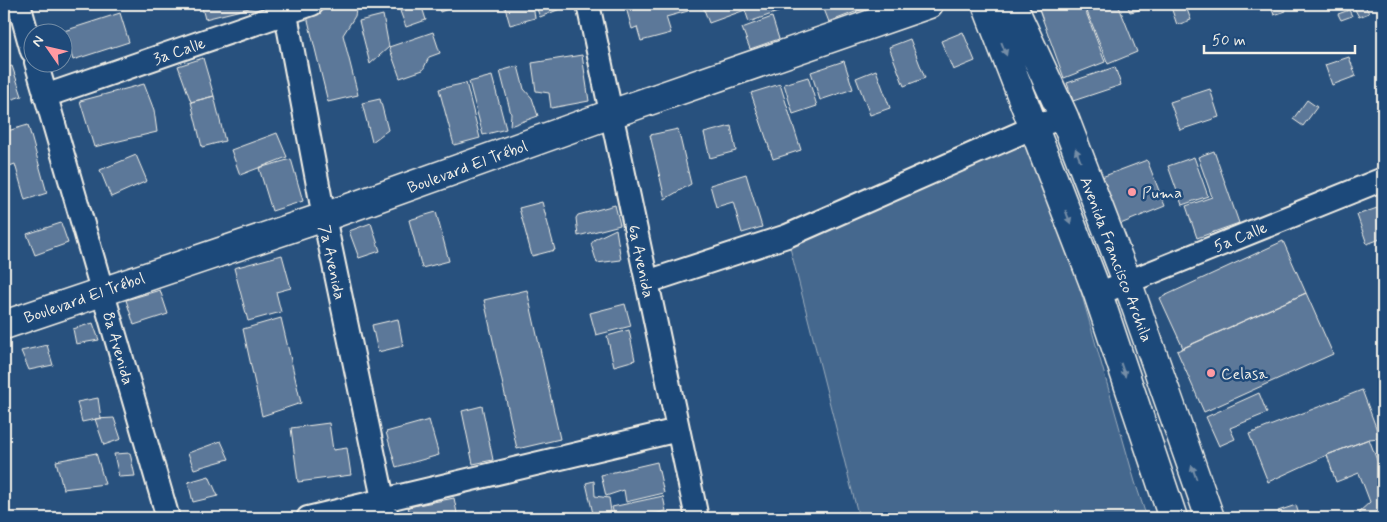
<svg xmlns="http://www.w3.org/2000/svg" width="1387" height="522" font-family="Mynerve,sans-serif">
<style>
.green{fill:#45688e;stroke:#9cacbb}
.building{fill:#5b7899;stroke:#f4f1e8}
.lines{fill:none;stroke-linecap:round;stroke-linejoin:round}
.minor-casing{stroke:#f4f1e8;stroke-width:26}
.major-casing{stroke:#f4f1e8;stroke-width:31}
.minor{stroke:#1f4a7a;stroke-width:22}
.major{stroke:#1f4a7a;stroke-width:28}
.oneway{fill:#748da6}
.poi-dot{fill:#ff9aa2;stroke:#1f4a7a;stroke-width:2}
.labels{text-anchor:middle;stroke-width:5;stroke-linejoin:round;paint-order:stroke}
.street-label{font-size:16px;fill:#f4f1e8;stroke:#1f4a7a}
.poi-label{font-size:16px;fill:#f4f1e8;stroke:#1f4a7a;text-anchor:start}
</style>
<rect width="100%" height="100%" fill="#28517e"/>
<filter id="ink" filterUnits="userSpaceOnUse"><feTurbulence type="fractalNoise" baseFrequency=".02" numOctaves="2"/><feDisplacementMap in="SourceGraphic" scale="10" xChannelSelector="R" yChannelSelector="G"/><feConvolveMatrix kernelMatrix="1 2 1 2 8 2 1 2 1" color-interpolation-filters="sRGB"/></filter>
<g filter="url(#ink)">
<path class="green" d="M1034 127 1135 482 1147 518H859L787 236Z"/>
<path class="building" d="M201 4H265L205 19Z
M341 4H357L355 16 343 35 358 95 328 102 306 12Z
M380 4H402L381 8Z
M421 4 426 20 406 27 400 11Z
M438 4H461L440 12Z
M504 4H533L535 18 510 25Z
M535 4H563L565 7 540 17Z
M625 4H687L688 11 666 17 671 33 641 41 637 27 632 29Z
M702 4H801L749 22 745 10 709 23Z
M822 4H876L829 22Z
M1037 4H1083L1105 62 1064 78Z
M1084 4H1118L1137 52 1108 64Z
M1127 4H1137L1139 10 1130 12Z
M1149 4H1165L1150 8Z
M1170 4H1185L1191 20 1177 25Z
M1270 4H1284L1286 11 1274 15Z
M1352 4H1364L1369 13 1359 17Z
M1349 10 1352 16 1341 20 1338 14Z
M120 13 129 42 73 60 64 31Z
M383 15 389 47 370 64 359 21Z
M772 17 779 39 750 49 742 28Z
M433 32 440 53 429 57 423 70 400 78 389 47Z
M963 32 975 61 953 70 941 41Z
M910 39 925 78 904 86 889 47Z
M582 55 589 101 551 108 549 93 536 91 532 63Z
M1349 57 1356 76 1332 85 1325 65Z
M203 58 214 96 191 102 178 66Z
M844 61 853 89 820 100 811 72Z
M12 66 22 96 4 102V68Z
M518 66 524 89 532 98 538 116 510 126 511 114 500 71Z
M1115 67 1121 85 1073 101 1067 83Z
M876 70 890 108 870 115 856 78Z
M492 76 506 129 483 135 469 82Z
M808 77 817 106 793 114 784 84Z
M466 83 480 138 454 145 439 89Z
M144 84 154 110 157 132 94 147 80 101Z
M780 84 801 150 773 159 751 93Z
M1210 89 1219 117 1180 130 1170 102Z
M214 96 225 141 202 147 191 102Z
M380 99 388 130 372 142 362 103Z
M1307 100 1317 107 1303 126 1293 119Z
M28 125 47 193 25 200 15 164 4 168V132Z
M731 126 736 151 710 158 704 133Z
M678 129 691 184 665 199 650 135Z
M277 133 287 157 240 175 231 150Z
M1214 151 1239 223 1197 238 1186 206 1212 197 1198 157Z
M136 155 147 181 111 197 100 170Z
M1194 157 1208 196 1182 205 1168 166Z
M291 159 303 201 272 211 259 168Z
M1147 160 1165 206 1118 225 1099 178Z
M746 174 762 227 742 233 733 202 716 207 710 185Z
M542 202 555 250 532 256 519 208Z
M615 205 620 225 578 236 576 218 578 215Z
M1383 206V238L1367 244 1357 215Z
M436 212 449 261 422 268 409 220Z
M61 223 68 243 35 255 27 234Z
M371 223 380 251 359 258 349 231Z
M616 229 621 260 597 263 591 244 595 239Z
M1283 241 1306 293 1183 348 1160 298Z
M282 255 291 288 276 292 281 312 248 321 234 268Z
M160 290 168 314 134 325 126 300Z
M527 290 560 439 517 449 484 300Z
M1306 293 1333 354 1204 412 1177 351Z
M625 304 631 326 596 335 590 313Z
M281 318 301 403 262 416 243 329Z
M398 319 403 346 378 352 372 325Z
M93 323 99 340 76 344 73 329Z
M629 330 635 360 614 366 607 336Z
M47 345 53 365 29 370 21 351Z
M1362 390 1380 438 1369 439 1327 455 1268 482 1249 434Z
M1259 393 1267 413 1230 428 1235 439 1219 446 1206 417Z
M98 398 101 418 82 422 77 402Z
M482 406 493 460 473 464 462 411Z
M114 418 121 439 104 445 95 419Z
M429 420 439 455 396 467 386 432Z
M329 423 333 450 347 448 351 475 298 482 291 428Z
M1369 439 1383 476V518H1362L1359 512 1370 502 1359 473 1336 482 1327 455Z
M221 441 229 459 194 469 188 453Z
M96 453 105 484 63 489 56 461Z
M130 453 135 476 119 477 114 454Z
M657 462 664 493 626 502 624 490 606 496 601 475Z
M209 476 218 496 193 502 188 482Z
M594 481 595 496 609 498 612 518H594L586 483Z
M663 496 666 511 639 518H615L612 507Z
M454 498 458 518H411L408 507Z
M1296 505 1300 518H1281L1278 511Z
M841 514 842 518H817Z"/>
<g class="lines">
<g class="minor-casing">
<path id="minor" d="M19 4 32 51
M284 4 324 217 387 518
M588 4 697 518
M36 62 168 518
M45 96 312 4
M647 282 787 236 1034 127 1064 117
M1098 294 1383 179
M308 518 678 430"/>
</g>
<g class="major-casing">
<path id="major" d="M986 4 1098 294 1173 518
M1012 4 1064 117 1127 281 1210 518
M4 325 324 217 611 114 929 4"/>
</g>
<use href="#minor" class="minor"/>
<use href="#major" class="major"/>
</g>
<defs><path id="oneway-solid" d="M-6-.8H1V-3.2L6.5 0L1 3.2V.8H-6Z" transform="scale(1.25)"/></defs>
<g class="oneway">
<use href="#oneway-solid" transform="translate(1004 49) rotate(69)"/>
<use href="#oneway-solid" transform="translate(1078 155) rotate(-111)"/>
<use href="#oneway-solid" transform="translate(1068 217) rotate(69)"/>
<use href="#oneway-solid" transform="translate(1123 370) rotate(71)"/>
<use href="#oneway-solid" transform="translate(1194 472) rotate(-109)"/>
</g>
</g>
<g class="poi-dot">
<circle cx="1132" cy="192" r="5"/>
<circle cx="1211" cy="373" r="5"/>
</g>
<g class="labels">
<g class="street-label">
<text transform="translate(179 50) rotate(-19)" y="6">3a Calle</text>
<text transform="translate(467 166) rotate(-20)" y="6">Boulevard El Trébol</text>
<text transform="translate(1240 236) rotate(-22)" y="6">5a Calle</text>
<text transform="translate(1117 259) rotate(69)" y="6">Avenida Francisco Archila</text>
<text transform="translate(642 261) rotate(78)" y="6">6a Avenida</text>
<text transform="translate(333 262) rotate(78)" y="6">7a Avenida</text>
<text transform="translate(84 297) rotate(-19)" y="6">Boulevard El Trébol</text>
<text transform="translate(119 348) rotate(74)" y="6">8a Avenida</text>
</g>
<g class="poi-label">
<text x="1142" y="198">Puma</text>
<text x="1221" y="379">Celasa</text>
</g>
</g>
<rect width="1387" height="522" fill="none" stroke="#1f4a7a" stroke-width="20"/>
<rect x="10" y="10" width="1367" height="502" fill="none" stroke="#f4f1e8" stroke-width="2" filter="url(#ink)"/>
<g transform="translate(48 48) rotate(304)"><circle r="24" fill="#1f4a7a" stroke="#748da6"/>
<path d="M0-4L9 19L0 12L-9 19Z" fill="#ff9aa2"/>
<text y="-8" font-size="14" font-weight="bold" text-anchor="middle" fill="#f4f1e8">N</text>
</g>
<path d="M1204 45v8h151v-8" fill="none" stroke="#f4f1e8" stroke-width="2.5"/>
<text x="1212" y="45" font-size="15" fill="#f4f1e8" stroke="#1f4a7a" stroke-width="4" paint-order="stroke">50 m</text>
</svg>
